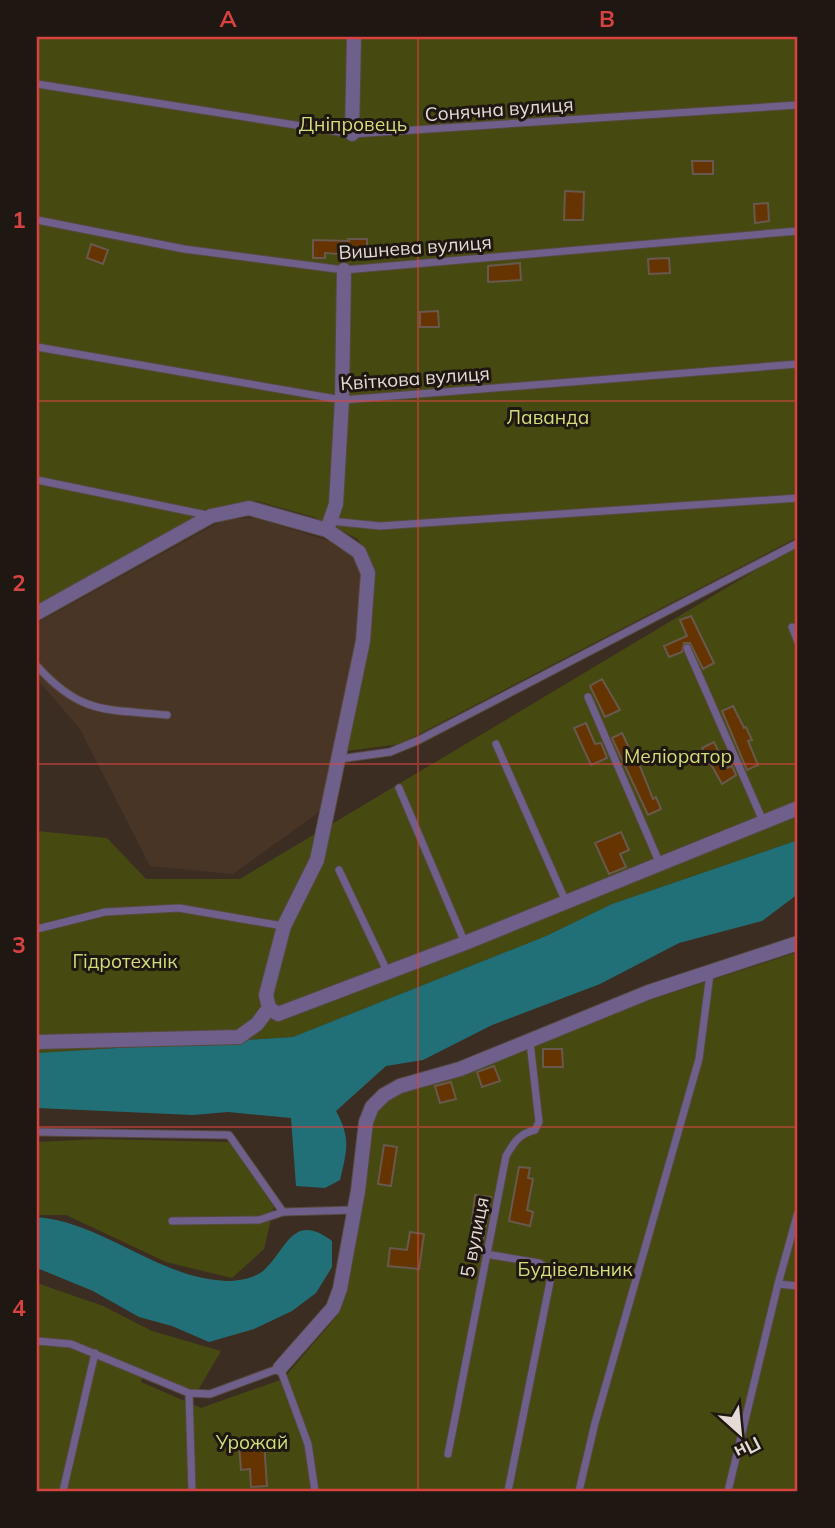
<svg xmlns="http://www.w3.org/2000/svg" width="835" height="1528" font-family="Mulish,sans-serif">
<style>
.built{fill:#493526}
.green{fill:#464a10}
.water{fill:#227077}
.building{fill:#663400;stroke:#68584d;stroke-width:2}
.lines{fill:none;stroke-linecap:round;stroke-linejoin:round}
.lane-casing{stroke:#57493f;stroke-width:9}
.street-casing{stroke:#57493f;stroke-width:16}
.lane{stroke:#6f608b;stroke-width:7}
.street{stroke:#6f608b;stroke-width:14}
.grid{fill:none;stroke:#d84342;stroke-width:2;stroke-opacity:0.55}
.labels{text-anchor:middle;stroke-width:6;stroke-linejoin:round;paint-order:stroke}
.street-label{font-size:19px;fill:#e5dbd4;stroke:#1e1712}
.park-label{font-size:19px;fill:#d4dd7a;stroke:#1e1712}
.neatline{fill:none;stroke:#d84342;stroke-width:2.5}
.grid-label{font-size:23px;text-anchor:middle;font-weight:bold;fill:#d84342}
</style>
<rect width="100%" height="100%" fill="#3c2d23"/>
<path class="built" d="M257 518 338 544 355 555 361 572 356 643 322 810 233 874 150 866 80 729 37 679V623L225 519Z"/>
<path class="green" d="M37 37H798V537L400 744 347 751 372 624 374 566 358 539 314 517 257 501 217 507 96 575 37 613Z
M798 545V840L612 904 546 936 293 1037 37 1053V831L107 838 146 879H240Z
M798 952V1491H37V1283L103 1306 152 1331 221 1351 197 1392 144 1371 141 1382 201 1408 283 1379 337 1316 368 1172 369 1139 378 1105 403 1090 619 1010Z
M100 1139 229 1142 274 1207 264 1249 232 1278 166 1262 66 1215H37V1142Z"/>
<path class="water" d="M798 840V894L762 921 679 943 600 984 492 1025 423 1060 386 1066 336 1111C351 1139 347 1149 340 1180L325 1188 296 1186 291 1118 228 1112 193 1115 37 1108V1053L293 1037 546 936 612 904Z
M37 1217C105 1223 157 1278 227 1281 238 1281 254 1278 263 1271 287 1250 292 1211 332 1241V1267L316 1293 292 1311 254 1329 209 1342 172 1326 139 1317 93 1291 37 1268Z"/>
<path class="building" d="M692 161H713V174H693Z
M565 191 584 192 583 220H564Z
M768 203 769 221 755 223 754 204Z
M348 239H367V256L325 253V258H313V240L349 241Z
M91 244 108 250 103 264 87 258Z
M669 258 670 273 649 274 648 259Z
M520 263 521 280 488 282V266Z
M438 311 439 327H420V312Z
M691 616 714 663 703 669 690 643H684L682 652 669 657 664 646 687 636 680 620Z
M602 679 620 710 605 717 590 686Z
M733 706 744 728 746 727 752 740 748 741 758 765 747 770 722 711Z
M586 723 595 744 601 743 607 758 591 765 574 728Z
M622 733 631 752 634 751 653 799 656 797 661 809 648 815 612 738Z
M714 742 726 768 732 766 736 775 722 784 702 748Z
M621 832 629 850 620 854 626 867 609 874 595 843Z
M543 1049H562L563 1067H543Z
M494 1066 500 1081 482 1087 477 1072Z
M451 1082 456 1099 440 1103 435 1086Z
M384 1145 397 1147 391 1186 378 1184Z
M519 1167 530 1168 528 1178 533 1179 527 1210 533 1212 530 1226 509 1221Z
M475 1195 491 1197 483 1240 470 1237Z
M410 1232 424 1234 419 1269 388 1266 390 1248 407 1250Z
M264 1443 267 1486 251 1487 250 1469 241 1470 239 1445Z"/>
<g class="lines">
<g class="lane-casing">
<path id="lane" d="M37 84 352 134 798 105
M37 220 184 249 344 270 798 231
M37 347 342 400 798 364
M37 480 207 515
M330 521 380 526 798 498
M792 627 798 642
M687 648 763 821
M37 666C81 715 106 709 167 715
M588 697 660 864
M496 744 566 902
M339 759 390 752 419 740 798 543
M399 788 465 943
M339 870 387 971
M37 929 105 912 179 908 283 926
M37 1132 229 1135 283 1212
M172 1221 259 1220 283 1212 353 1210
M486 1254 539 1263 552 1272 508 1491
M778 1284 798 1286
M37 1341 71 1344 189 1393 210 1394 280 1368 308 1444 315 1491
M189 1393 192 1491
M448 1454 506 1156C514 1142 519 1134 535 1130L539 1122 530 1042
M63 1491 95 1353
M579 1491 595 1423 699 1059 710 974
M728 1491 778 1284 798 1212"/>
</g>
<g class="street-casing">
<path id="street" d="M352 134 354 37
M327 530 336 504 342 400 344 270
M37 613 211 516 249 508 327 530 359 552 368 573 363 641 317 860 284 926 266 995 269 1008 278 1014 465 943 798 808
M37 1042 239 1037 257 1024 269 1008
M280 1368 333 1308 340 1289 358 1191 366 1122 372 1107 384 1095 400 1086 460 1069 649 992 798 943"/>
</g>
<use href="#lane" class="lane"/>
<use href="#street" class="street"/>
</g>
<path class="grid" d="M418 37V1491M37 401H798M37 764H798M37 1127H798"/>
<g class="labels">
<g class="street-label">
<text transform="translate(499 109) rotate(-4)" y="7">Сонячна вулиця</text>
<text transform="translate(415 247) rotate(-4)" y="7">Вишнева вулиця</text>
<text transform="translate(415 378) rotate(-4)" y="7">Квіткова вулиця</text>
<text transform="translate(474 1237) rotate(-79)" y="7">5 вулиця</text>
</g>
<g class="park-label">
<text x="353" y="131">Дніпровець</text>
<text x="548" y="424">Лаванда</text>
<text x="678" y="763">Меліоратор</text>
<text x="125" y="968">Гідротехнік</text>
<text x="575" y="1276">Будівельник</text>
<text x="252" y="1449">Урожай</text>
</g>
</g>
<rect width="835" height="1528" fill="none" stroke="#1e1712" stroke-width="77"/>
<g transform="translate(740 1433) rotate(153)" stroke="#1e1712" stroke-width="5" paint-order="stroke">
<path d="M0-5L12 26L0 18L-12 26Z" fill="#e5dbd4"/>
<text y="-10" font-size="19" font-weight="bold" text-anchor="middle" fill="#e5dbd4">Пн</text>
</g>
<rect x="38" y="38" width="758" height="1452" class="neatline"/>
<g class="grid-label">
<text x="228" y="27">A</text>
<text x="607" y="27">B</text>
<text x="19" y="228">1</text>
<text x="19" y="591">2</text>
<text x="19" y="953">3</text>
<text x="19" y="1316">4</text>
</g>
</svg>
